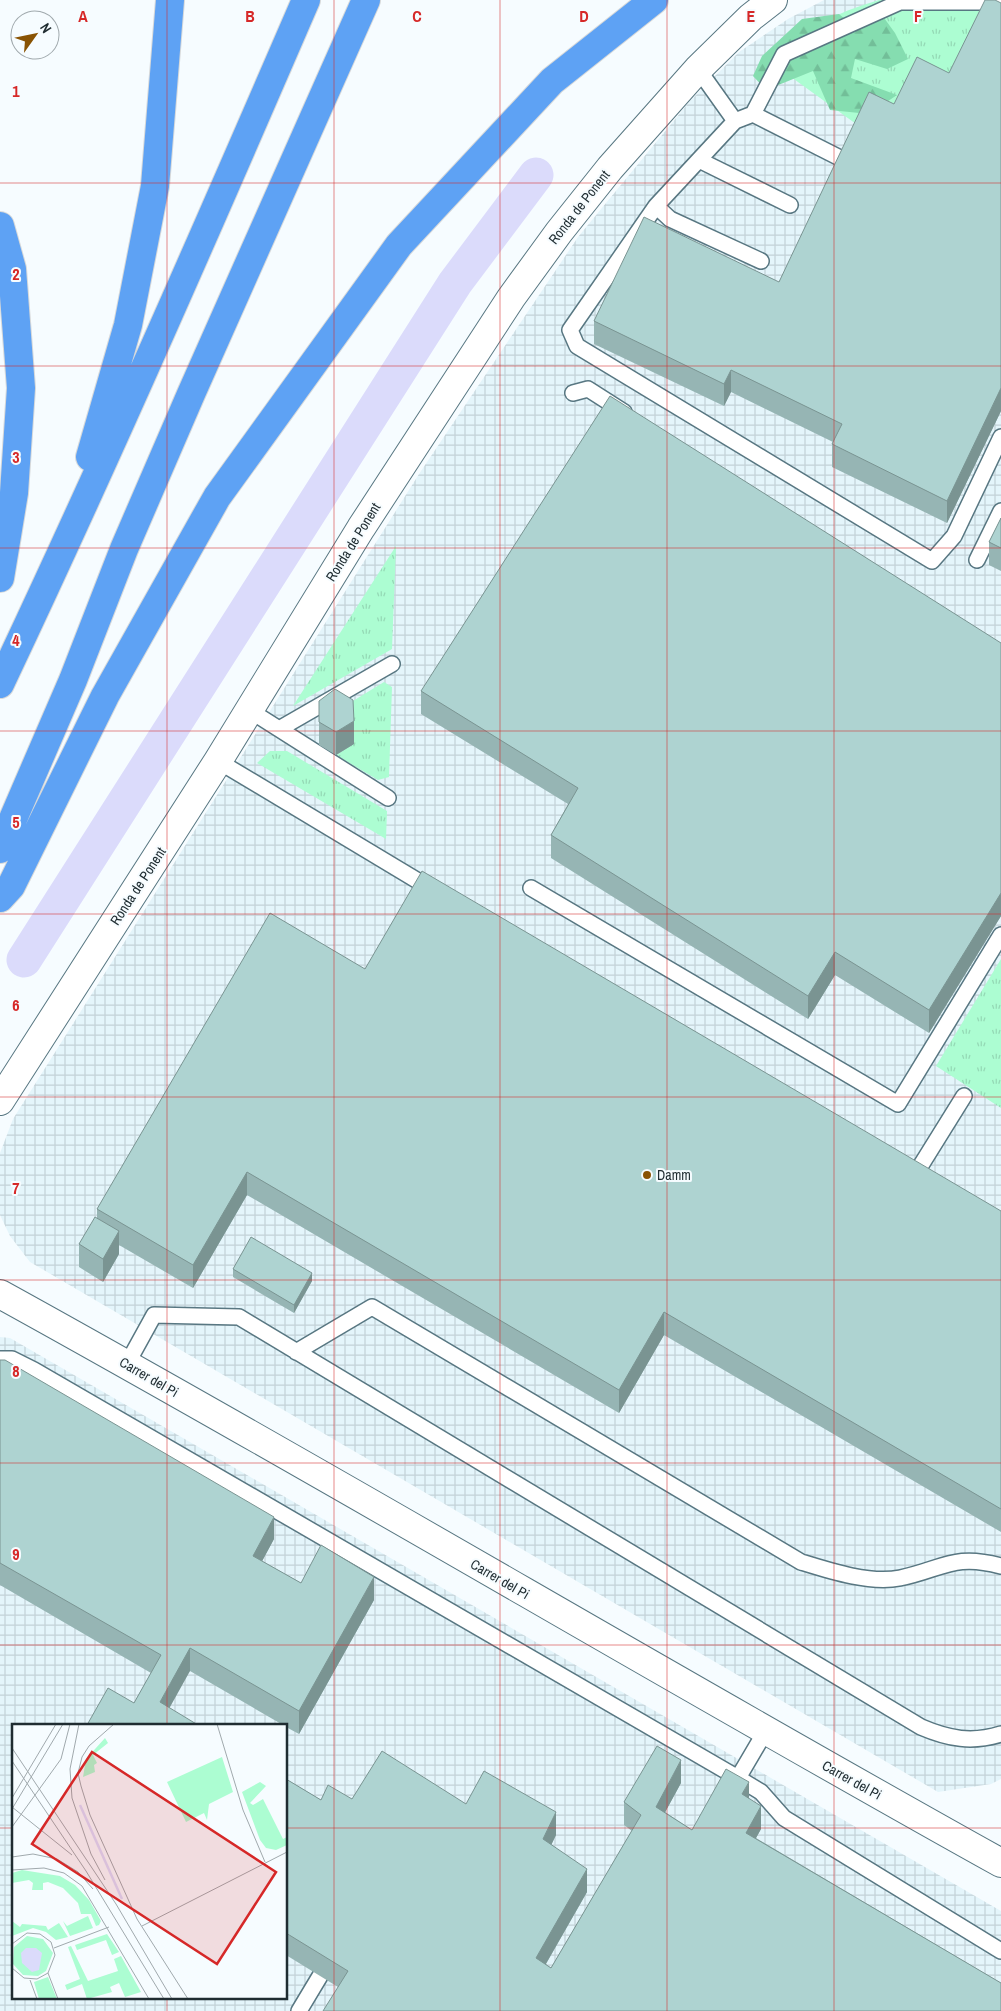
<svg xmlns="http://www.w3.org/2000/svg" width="1001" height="2011" font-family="'Archivo Narrow',sans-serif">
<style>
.industrial{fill:url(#industrial-grid);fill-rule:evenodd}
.grass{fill:url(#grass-tufts)}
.forest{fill:url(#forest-firs)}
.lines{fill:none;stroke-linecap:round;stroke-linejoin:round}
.canal{stroke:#dbdbfb;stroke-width:35}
.lane-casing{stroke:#587782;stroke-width:18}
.street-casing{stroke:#587782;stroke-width:30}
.highway-casing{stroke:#d7d9da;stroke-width:30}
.lane{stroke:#fff;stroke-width:15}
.street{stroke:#fff;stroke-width:28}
.highway{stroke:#5ea2f4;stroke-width:28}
.wall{fill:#96b5b4}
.shaded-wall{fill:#7a9492}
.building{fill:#aed3d1;stroke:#7a9492}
.grid{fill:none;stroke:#d62828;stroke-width:1;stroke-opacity:0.55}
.poi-dot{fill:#895303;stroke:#f6fcff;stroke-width:2}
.labels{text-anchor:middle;stroke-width:4;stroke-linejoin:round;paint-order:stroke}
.street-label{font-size:14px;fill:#1f2c31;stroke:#f6fcff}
.poi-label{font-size:14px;fill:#1f2c31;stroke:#f6fcff;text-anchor:start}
.inset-river{fill:none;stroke:#dbdbfb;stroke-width:2.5}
.inset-road{fill:none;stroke:#a0a9ad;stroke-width:1}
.view{fill:#d62828;fill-opacity:0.15;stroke:#d62828;stroke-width:2.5}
.inset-edge{fill:none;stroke:#1f2c31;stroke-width:2.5}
.grid-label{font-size:16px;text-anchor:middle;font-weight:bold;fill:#d62828;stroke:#f6fcff;stroke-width:4;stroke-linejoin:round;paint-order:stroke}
</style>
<defs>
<pattern id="industrial-grid" width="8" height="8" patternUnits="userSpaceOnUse" patternTransform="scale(1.25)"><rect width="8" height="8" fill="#e4f5fb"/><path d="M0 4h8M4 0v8" fill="none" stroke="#c3d2d8"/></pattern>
<pattern id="grass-tufts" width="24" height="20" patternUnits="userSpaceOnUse" patternTransform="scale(1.25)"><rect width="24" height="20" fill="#acfdd2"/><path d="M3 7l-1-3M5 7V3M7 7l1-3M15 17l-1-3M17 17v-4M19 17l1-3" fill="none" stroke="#94d9b5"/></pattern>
<pattern id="forest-firs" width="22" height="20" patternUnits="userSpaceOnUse" patternTransform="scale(1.25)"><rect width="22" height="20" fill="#85ddb0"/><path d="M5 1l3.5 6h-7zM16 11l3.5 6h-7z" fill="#72be98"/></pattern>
</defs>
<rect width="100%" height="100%" fill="#f6fcff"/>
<path class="industrial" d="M824 0H1001V1779L991 1784 938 1792 30 1262 10 1236 0 1215V1153L13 1119 419 474 578 237 690 101 739 52 788 19Z
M0 1337 10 1338 1001 1911V2011H0ZM14 1725H286V1997H14Z"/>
<path class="grass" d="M879 0H1001L949 96 894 127 863 129 762 56C799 33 836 12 879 0Z
M396 546 392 649 293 706Z
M384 682 392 687 389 777 378 780 336 755 354 743 335 712Z
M270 751H287L387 811 386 839 257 763Z
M1001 959V1108L936 1066Z"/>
<path class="forest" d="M879 11 895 33 908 59 887 69 855 59 851 78 897 95 869 114 830 110 813 71 766 90 753 76 762 56 802 19 839 14 854 27Z"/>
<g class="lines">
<path class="canal" d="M24 960 455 283 536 175"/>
<g class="lane-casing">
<path id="lane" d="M698 69 735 121
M753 114 784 54 900 2H1001
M838 157 753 114 735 121 656 206 570 330 577 346 932 561 954 536 1001 437
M699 160 790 205
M656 206 670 219 761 261
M573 393 588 389 624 412
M977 560 1001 511
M249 710 388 798
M279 729 392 664
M218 761 433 890
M531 888 898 1104 1001 935
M913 1178 964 1096
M296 1352 372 1307 801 1562C830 1571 870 1584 900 1578 943 1569 954 1553 1001 1566
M0 1359H12L34 1370 738 1778 761 1792 784 1818 1001 1951
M127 1364 154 1315 239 1317 921 1727C949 1739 972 1743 1001 1734
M738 1778 765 1732
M299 2011 320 1976"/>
</g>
<g class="street-casing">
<path id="street" d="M0 1101 218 761 361 528 511 298 559 232 610 168 698 69 751 17 773 0
M0 1294C336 1479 666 1677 1001 1863"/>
</g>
<g class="highway-casing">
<path id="highway" d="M0 226 12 269 21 388 14 493 0 578
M90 457 128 325 155 186 170 0
M0 684C107 458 207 229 306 0
M0 849 73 680 124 549 191 394 366 0
M0 898 11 886 105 696 217 497 399 245 552 81 654 0"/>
</g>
<use href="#lane" class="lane"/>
<use href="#street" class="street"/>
<use href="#highway" class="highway"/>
</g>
<path class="wall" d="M1001 3V411L947 523 832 467V444L833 442 731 392 724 406 594 344V321L779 282 894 104 949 73Z
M1001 518V571L989 565V542Z
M1001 643V916L929 1033 835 975 808 1019 551 858V835L568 804 421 714V691Z
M319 701 354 744 336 755 319 745Z
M365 969 1001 1211V1532L664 1335 619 1413 247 1195 193 1288 119 1245V1254L103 1282 79 1267V1244L97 1218V1209Z
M233 1269 312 1281 294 1313 233 1277Z
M0 1360 274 1539 262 1561 301 1583 374 1600 299 1734 286 1727V1725H283L190 1671 134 1703 151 1673 0 1585Z
M286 1779 321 1800 352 1799 466 1804 556 1835 551 1845 587 1892 546 1964 551 1968 632 1831 624 1825V1802L681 1783 665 1812 692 1830 749 1798 761 1829 756 1838 1001 1983 338 1987 286 1955Z"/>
<path class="shaded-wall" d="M731 370V392L724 406V384Z
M1001 388V411L947 523V501Z
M354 721V744L336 755V732Z
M1001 893V916L929 1033V1010Z
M835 952V975L808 1019V996Z
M247 1172V1195L193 1288V1265Z
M119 1231V1254L103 1282V1259Z
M312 1273V1281L294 1313V1305Z
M664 1312V1335L619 1413V1390Z
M274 1517V1539L253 1578V1556Z
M374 1577V1600L299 1734V1711Z
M190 1648V1671L160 1725V1702Z
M681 1760V1783L656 1829V1807Z
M749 1782V1805L742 1794Z
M761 1806V1829L746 1856V1833Z
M556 1812V1835L543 1862V1839Z
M587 1869V1892L536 1981V1958Z"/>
<path class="building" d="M985 0H995L1001 3V388L947 501 832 444 842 424 731 370 724 384 594 321 644 217 779 282 869 92 894 104 917 57 949 73Z
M610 396 1001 643V893L929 1010 835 952 808 996 551 835 578 788 421 691Z
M1001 518V548L989 542Z
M335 689 353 700 354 721 336 732 319 722V701Z
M422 871 1001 1211V1509L664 1312 619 1390 247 1172 193 1265 97 1209 270 913 365 969Z
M95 1217 119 1231 103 1259 79 1244Z
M251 1237 312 1273 294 1305 233 1269Z
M0 1360H5L274 1517 253 1556 301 1583 321 1545 374 1577 299 1711 190 1648 160 1702 198 1725H87L108 1688 134 1703 161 1655 0 1563Z
M657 1746 681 1760 656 1807 692 1830 726 1769 749 1782 742 1794 761 1806 746 1833 1001 1983V2011H323L348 1971 286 1933V1779L321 1800 328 1785 352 1799 382 1751 466 1804 484 1771 556 1812 543 1839 587 1869 536 1958 551 1968 641 1815 624 1802Z"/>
<path class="grid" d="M167 0V1725M334 0V2011M500 0V2011M667 0V2011M834 0V2011M0 183H1001M0 366H1001M0 548H1001M0 731H1001M0 914H1001M0 1097H1001M0 1280H1001M0 1463H1001M0 1645H1001M0 1828H14M286 1828H1001M167 1997V2011"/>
<circle class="poi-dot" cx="647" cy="1175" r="5"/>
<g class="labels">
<g class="street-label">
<text transform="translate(579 207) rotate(-52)" y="5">Ronda de Ponent</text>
<text transform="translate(353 542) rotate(-58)" y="5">Ronda de Ponent</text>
<text transform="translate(138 886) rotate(-57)" y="5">Ronda de Ponent</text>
<text transform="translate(149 1377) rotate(30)" y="5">Carrer del Pi</text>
<text transform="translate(500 1579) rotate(30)" y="5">Carrer del Pi</text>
<text transform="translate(852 1780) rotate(29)" y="5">Carrer del Pi</text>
</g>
<g class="poi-label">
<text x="657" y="1180">Damm</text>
</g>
</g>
<g transform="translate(12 1724)">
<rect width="275" height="275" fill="#f6fcff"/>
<path d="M93 14 96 19 81 31 85 39 82 41 83 48 71 53 74 35ZM210 33 221 68 197 80 195 96 192 89 174 98 155 58ZM248 58 254 62 238 79 241 81 251 75 271 115 275 113V121L264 126 254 124 248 116 230 68ZM10 146 48 152 63 161 77 176 89 197 87 201 84 202 79 190H69L66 179 51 164 36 158 31 159V166H20L21 159 17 156 0 159V149ZM76 192 81 204 58 212 51 197 55 202ZM0 197 8 203 10 200 34 202 36 206 47 199 56 213 44 216 34 208 21 204 0 212ZM95 210 107 228 100 231 94 216 65 226 63 221ZM15 212 31 215 41 229 34 247 26 252 11 251 1 240 2 223ZM59 222 76 257 106 247 102 235 109 232 129 268 113 273 107 259 98 263 100 268 75 275 70 260 55 266 53 261 68 255 56 223Z" fill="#acfdd2"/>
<path d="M36 253 45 275H27L22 258Z" fill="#acfdd2"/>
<path d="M14 224H24L30 229 27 246 20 248 10 239 9 229Z" fill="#dbdbfb"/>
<path class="inset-river" d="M68 81 110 175"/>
<path class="inset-road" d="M67 0 58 45 60 74 79 130 93 156M102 0 77 22 70 33 66 49 69 62 78 91 125 195 176 275M205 0 231 86 253 138M0 24 104 180 160 275M0 37 74 147 152 275M0 74 44 0M0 83 60 131M0 85 51 0M0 103 49 35 58 0M0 133 21 130 45 135 66 148 81 165M0 146 32 144 52 149 70 162 137 275M130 202 275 128M0 220 15 209 28 210 39 218 43 231 36 249 25 255 12 254 0 244M42 224 97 203M36 249 46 275M18 256 25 275"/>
<path class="view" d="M80 28 264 148 205 240 20 120Z"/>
<rect width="275" height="275" class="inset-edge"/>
</g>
<g class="grid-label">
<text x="83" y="22">A</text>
<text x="250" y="22">B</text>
<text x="417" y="22">C</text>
<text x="584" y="22">D</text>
<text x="751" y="22">E</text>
<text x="918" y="22">F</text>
<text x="16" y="97">1</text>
<text x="16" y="280">2</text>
<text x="16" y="463">3</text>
<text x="16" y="646">4</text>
<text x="16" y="828">5</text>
<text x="16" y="1011">6</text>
<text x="16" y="1194">7</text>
<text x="16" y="1377">8</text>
<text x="16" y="1560">9</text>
</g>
<g transform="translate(35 35) rotate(57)"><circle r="24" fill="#f6fcff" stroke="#a0a9ad"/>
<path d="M0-4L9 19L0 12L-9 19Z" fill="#895303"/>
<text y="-8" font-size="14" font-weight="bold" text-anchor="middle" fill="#1f2c31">N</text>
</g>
</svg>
